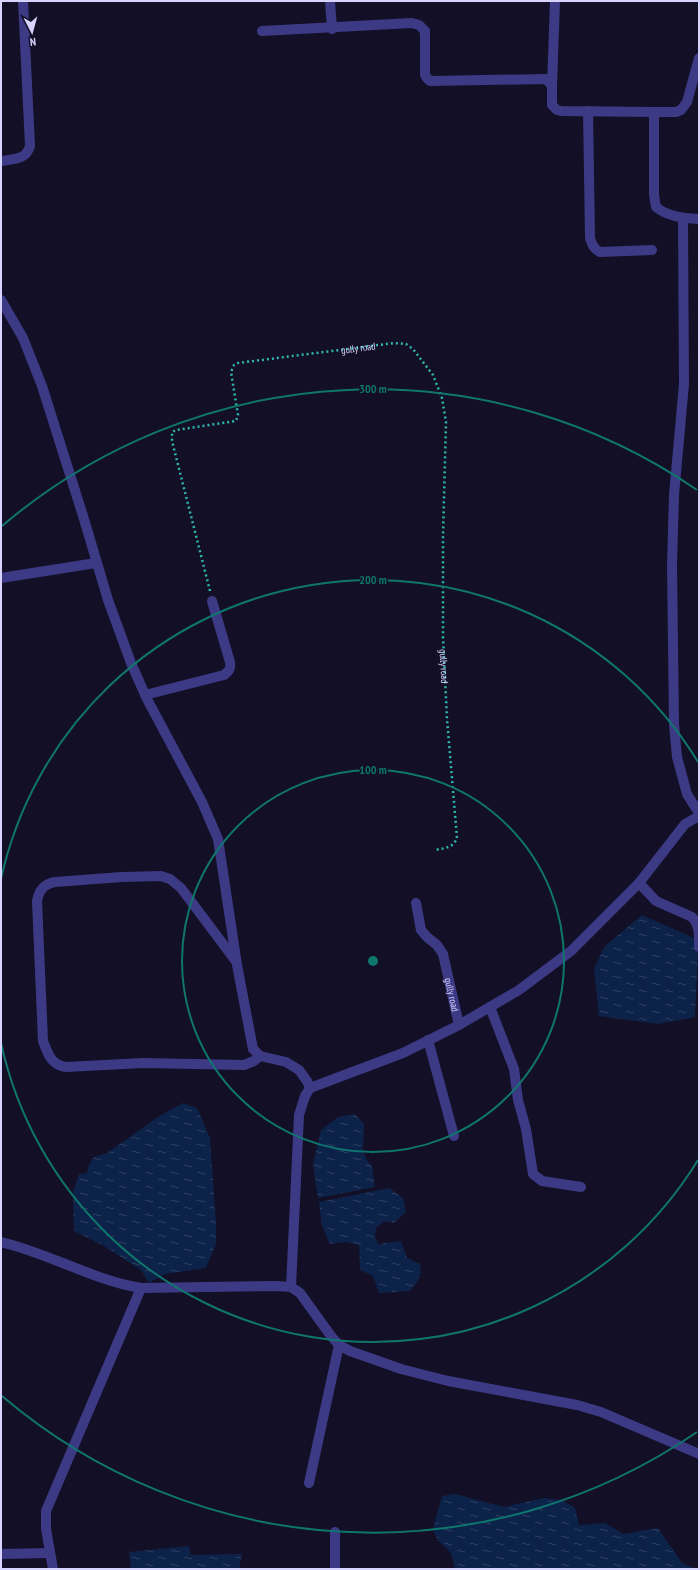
<svg xmlns="http://www.w3.org/2000/svg" width="700" height="1570" font-family="'PT Sans Narrow',sans-serif">
<style>
.water{fill:url(#water-ripples)}
.lines{fill:none;stroke-linecap:round;stroke-linejoin:round}
.path{stroke:#2fb8b0;stroke-width:2.5;stroke-dasharray:2 3;stroke-linecap:butt}
.minor{stroke:#3d3a85;stroke-width:10}
.ring{fill:none;stroke:#0f766e;stroke-width:2}
.labels{text-anchor:middle;stroke-width:3;stroke-linejoin:round;paint-order:stroke}
.street-label{font-size:10px;fill:#d9d4ff;stroke:#130f26}
.centre{fill:#0f766e;stroke:#130f26;stroke-width:2}
.ring-label{font-size:12px;text-anchor:middle;font-weight:bold;fill:#0f766e;stroke:#130f26;stroke-width:3;stroke-linejoin:round;paint-order:stroke}
</style>
<defs>
<pattern id="water-ripples" width="26" height="14" patternUnits="userSpaceOnUse"><rect width="26" height="14" fill="#0c2248"/><path d="M2 4q2-2 4 0t4 0M15 11q2-2 4 0t4 0" fill="none" stroke="#2f4163"/></pattern>
</defs>
<rect width="100%" height="100%" fill="#130f26"/>
<path class="water" d="M642 915 694 938 698 950 695 1017 658 1024 599 1016 594 969 604 947Z
M183 1103 197 1108 210 1138 216 1224V1244L206 1268 165 1274 149 1283 141 1270 104 1246 74 1231 73 1192 79 1174 87 1173 89 1164 94 1157 107 1153 161 1115Z
M355 1114 364 1124 363 1152 368 1162 372 1166 375 1187 318 1198 313 1164 321 1130 338 1117Z
M389 1188 403 1198 406 1212 394 1223 385 1221 376 1228 375 1236 378 1244 401 1241 407 1258 420 1264C422 1276 418 1282 410 1291L379 1293 373 1276 360 1270 359 1245 345 1242 330 1244 322 1226 319 1202Z
M455 1494 504 1507 544 1498 562 1500 575 1508 579 1525 605 1523 623 1534 658 1528 682 1563 696 1569H455L451 1553 437 1539 433 1529 442 1496Z
M189 1546 191 1555 242 1554 239 1569H131L129 1552Z"/>
<g class="lines">
<path class="path" id="s1" d="M210 591 172 441V432L176 430 236 421 238 415 231 372 234 365 238 363 394 343 406 344 413 349 433 375 442 398 446 422 443 536V637L447 719 457 838C453 848 445 848 435 850"/>
<g class="minor">
<path d="M330 1 332 29"/>
<path d="M262 31 412 23 419 25 425 31V75L427 78 430 81 546 79 552 86V105L557 110 561 111 654 112H676L681 110 687 102 699 58"/>
<path d="M552 86 555 1"/>
<path d="M588 111 590 238C592 245 594 249 600 252L652 250"/>
<path d="M654 112V195L656 207C668 217 684 218 699 219"/>
<path d="M1 161C14 159 26 160 30 146L23 1"/>
<path d="M683 218 684 384 674 495 672 565 674 724 677 757 687 794 699 813"/>
<path d="M1 300 23 338 42 386 84 519 108 600 131 663 147 699 202 802 218 839 237 965 253 1049 260 1056 286 1062 299 1070 307 1081 310 1088"/>
<path d="M1 578 96 563"/>
<path d="M145 695 224 675C229 671 231 669 230 662L212 601"/>
<path d="M639 883 656 901 692 917C700 925 699 936 699 947"/>
<path id="s2" d="M416 903 421 930 427 937 437 945 443 954 459 1025"/>
<path d="M235 960 181 888 170 879 161 876 122 877 55 882C44 884 39 890 37 901L43 1041C48 1054 51 1065 66 1067L143 1063 244 1065 254 1061 260 1056"/>
<path d="M490 1007 514 1069 518 1100 526 1129 533 1174 542 1181 581 1187"/>
<path d="M428 1040 454 1136"/>
<path d="M1 1242C49 1253 92 1280 141 1288L276 1286 291 1287 300 1293 331 1336 339 1345 350 1351 401 1369 448 1381 577 1405 601 1412 699 1454"/>
<path d="M291 1287 299 1115 305 1096 310 1088 403 1053 459 1025 519 990 571 951 639 883 685 824 699 816"/>
<path d="M309 1483 339 1345"/>
<path d="M335 1532V1569"/>
<path d="M1 1554 50 1553"/>
<path d="M53 1569 46 1529V1511L141 1288"/>
</g>
</g>
<g class="ring">
<circle cx="373" cy="961" r="191"/>
<path d="M698 1160A381 381 0 0 1 1 1043M1 879A381 381 0 0 1 698 762"/>
<path d="M697 1432A572 572 0 0 1 2 1396M2 526A572 572 0 0 1 697 490"/>
</g>
<g class="labels">
<g class="street-label">
<text dy="4" stroke="none"><textPath href="#s1" startOffset="412">gully road</textPath></text>
<text dy="4" stroke="none"><textPath href="#s1" startOffset="795">gully road</textPath></text>
<text dy="4" stroke="none"><textPath href="#s2" startOffset="102">gully road</textPath></text>
</g>
</g>
<circle cx="373" cy="961" r="6" class="centre"/>
<g class="ring-label">
<text x="373" y="393">300 m</text>
<text x="373" y="584">200 m</text>
<text x="373" y="774">100 m</text>
</g>
<rect width="700" height="1570" fill="none" stroke="#d9d4ff" stroke-width="4"/>
<g transform="translate(32 32) rotate(174)" stroke="#130f26" stroke-width="3" paint-order="stroke">
<path d="M0-3L7 15L0 10L-7 15Z" fill="#d9d4ff"/>
<text y="-6" font-size="11" font-weight="bold" text-anchor="middle" fill="#d9d4ff">N</text>
</g>
</svg>
